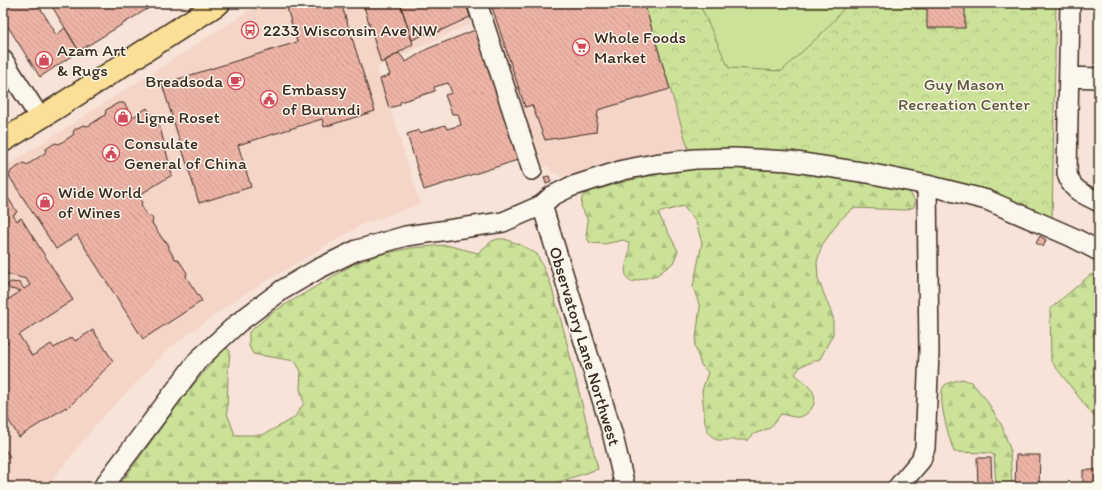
<svg xmlns="http://www.w3.org/2000/svg" width="1102" height="490" font-family="Itim,sans-serif">
<style>
.built{fill:#f4d5c8}
.forest{fill:url(#forest-firs);stroke:#83865b}
.park{fill:url(#park-crowns);stroke:#83865b}
.pitch{fill:#cbe298;stroke:#83865b}
.building{fill:url(#building-back-hatch);stroke:#3b2a1e}
.lines{fill:none;stroke-linecap:round;stroke-linejoin:round}
.minor-casing{stroke:#3b2a1e;stroke-width:22}
.major-casing{stroke:#3b2a1e;stroke-width:25}
.minor{stroke:#fbf7ec;stroke-width:19}
.major{stroke:#fbdf96;stroke-width:22}
.labels{text-anchor:middle;stroke-width:3;stroke-linejoin:round;paint-order:stroke}
.poi-label{font-size:17px;fill:#3b2a1e;stroke:#fbf7ec;text-anchor:start}
.park-label{font-size:17px;fill:#5f583c;stroke:#fbf7ec}
.street-label{font-size:17px;fill:#3b2a1e;stroke:#fbf7ec}
</style>
<defs>
<pattern id="forest-firs" width="22" height="20" patternUnits="userSpaceOnUse"><rect width="22" height="20" fill="#cbe298"/><path d="M5 1l3.5 6h-7zM16 11l3.5 6h-7z" fill="#afc283"/></pattern>
<pattern id="park-crowns" width="20" height="18" patternUnits="userSpaceOnUse"><rect width="20" height="18" fill="#cbe298"/><path d="M2 6a3 3 0 1 1 6 0M12 15a3 3 0 1 1 6 0" fill="none" stroke="#afc283"/></pattern>
<pattern id="building-back-hatch" width="6" height="6" patternUnits="userSpaceOnUse"><rect width="6" height="6" fill="#edb4a6"/><path d="M-1 5l2 2M0 0l6 6M5-1l2 2" fill="none" stroke="#cc9b8e"/></pattern>
</defs>
<rect width="100%" height="100%" fill="#f7e3d7"/>
<filter id="ink" filterUnits="userSpaceOnUse"><feTurbulence type="fractalNoise" baseFrequency=".025" numOctaves="2"/><feDisplacementMap in="SourceGraphic" scale="8" xChannelSelector="R" yChannelSelector="G"/><feConvolveMatrix kernelMatrix="1 2 1 2 8 2 1 2 1" color-interpolation-filters="sRGB"/></filter>
<g filter="url(#ink)">
<path class="built" d="M261 3H471L477 21 377 67 420 204 363 224 238 298 169 348 100 420 46 487H3V168Z
M486 3H644L689 151 614 161 566 178 551 172 549 166 538 168Z"/>
<path class="forest" d="M703 167 792 171 873 183 909 191 915 201 914 207 905 210 853 208 839 221 822 245 817 262 818 279 833 317V334L820 359 801 366 795 374C801 379 809 386 813 392 818 403 810 414 800 417 795 418 786 415 781 414L770 428 754 434 748 440H717L708 433 705 422 702 391 708 372 701 365 695 346 700 307 693 287 702 243 696 222 683 206 658 213 678 251 673 263 657 275 631 282C621 273 627 264 629 253 630 250 629 246 629 243L624 240 604 244 590 243 586 236 588 221 581 206 582 197 588 192 631 180 677 170Z
M498 239H505L521 245 537 254 550 282 565 335 598 469 543 487H118L182 399 223 349 227 348 230 351 228 373 227 413 235 435H263L294 418 304 403 300 389 301 371 295 361 253 354 249 346V332L273 312 354 264 378 255 411 248 446 245 478 253 492 241Z
M1099 274V423L1051 361 1050 309 1090 275Z
M962 379 971 382 985 398 1002 426 1010 449 1012 487H996L994 455 989 453 954 452C950 440 935 394 945 385 948 382 957 381 962 379Z"/>
<path class="park" d="M644 3H1056L1052 222 993 196 689 151Z"/>
<path class="pitch" d="M699 3H847C830 30 804 48 782 71L729 68Z"/>
<path class="building" d="M3 3H37L54 30H53L56 35 65 28 79 51 40 77 3 19Z
M50 3H151L152 6 79 51Z
M303 3H341L375 111 324 127 322 119 238 145 251 187 199 203 162 84 297 42 287 8Z
M363 3H400L413 44 381 63Z
M400 3H466L470 17 431 35 430 32 412 40Z
M493 3H644L670 89 598 110 596 132 545 140 532 105 525 107 491 4Z
M915 3H965V28H927V9H915Z
M480 28 521 159 424 190 407 134 419 130 420 133 445 125 447 129 461 125 458 114H452L445 95 452 93 448 83 434 87 435 91 400 102V105L389 108 380 79 390 75 385 61 399 53 406 62 427 49Z
M118 103H124L133 117 147 108 160 127 172 175 136 197 139 199 142 202 141 205 147 216H151L153 220 152 223 164 241 167 242 169 246V249L175 259H178L187 273 186 277 202 301 143 339 77 235 56 249 9 176 11 171 24 163 27 165 45 153 46 149 55 143 59 144 73 135 74 130 83 125 88 126 105 115 106 110Z
M549 176 551 182 546 184 544 177Z
M3 190 17 212 13 215 17 221 21 218 73 300 19 335 32 356 51 344 54 348 72 337 75 341 93 330 113 361 67 409 66 407 19 437 3 411V346L8 343 3 335V303L21 291 10 289 7 285 11 282 20 283 24 289 30 285 26 279 4 273 3 272Z
M1040 236 1046 240 1043 247 1036 243Z
M3 447 10 457 3 461Z
M1016 455H1040L1039 487H1015Z
M977 458H991L992 487H978Z
M1083 470H1099V487H1083Z"/>
<g class="lines">
<g class="minor-casing">
<path id="minor" d="M477 3 532 170
M1070 3 1067 173C1071 191 1084 194 1099 202
M3 60 40 118
M1069 77 1099 78
M542 205 612 432 625 487
M103 487 198 360 238 323 282 290 318 269 357 250 406 236 503 222 542 205 552 196 570 187 623 170 654 164 695 159 735 158 789 161 868 173 927 185 987 200 1072 237 1099 251
M898 487 921 460 925 448 929 352 927 185"/>
</g>
<g class="major-casing">
<path id="major" d="M3 141 56 108 219 3"/>
</g>
<use href="#minor" class="minor"/>
<use href="#major" class="major"/>
</g>
</g>
<defs>
<g id="bus-ring" transform="scale(0.9)"><circle r="9.5" fill="#fbf7ec" stroke="#d1495b" stroke-width="1.5"/><path d="M-5-6H5V4H4V6H2V4H-2V6H-4V4H-5ZM-3.5-4V0h7V-4ZM-3.5 1.2v1.5H-2V1.2ZM2 1.2v1.5H3.5V1.2Z" fill="#d1495b"/></g>
<g id="supermarket-ring" transform="scale(0.9)"><circle r="9.5" fill="#fbf7ec" stroke="#d1495b" stroke-width="1.5"/><path d="M-6-5.5h2.5l.6 2H6L4.5 2H-2.5L-4.4-4H-6ZM-1.5 3.2a1.3 1.3 0 1 0 .1 0ZM3 3.2a1.3 1.3 0 1 0 .1 0Z" fill="#d1495b"/></g>
<g id="shop-ring" transform="scale(0.9)"><circle r="9.5" fill="#fbf7ec" stroke="#d1495b" stroke-width="1.5"/><path d="M-5-2.5h2.3a2.7 3.5 0 0 1 5.4 0H5L5.5 6h-11ZM-1.5-2.5h3a1.5 2.3 0 0 0-3 0Z" fill="#d1495b"/></g>
<g id="cafe-ring" transform="scale(0.9)"><circle r="9.5" fill="#fbf7ec" stroke="#d1495b" stroke-width="1.5"/><path d="M-5.5-4.5H6V0H3Q3 3.5 0 3.5H-2.5Q-5.5 3.5-5.5 0ZM3-3.2v2h1.7v-2ZM-6 4.5H4V6H-6Z" fill="#d1495b"/></g>
<g id="civic-ring" transform="scale(0.9)"><circle r="9.5" fill="#fbf7ec" stroke="#d1495b" stroke-width="1.5"/><path d="M-.6-6.5H3V-4.5H.6V-3L4-1V1h2V6H-6V1h2V-1L-.6-3ZM-1.2 2.5V6h2.4V2.5Z" fill="#d1495b"/></g>
</defs>
<g fill-rule="evenodd">
<use href="#bus-ring" x="250" y="30"/>
<use href="#supermarket-ring" x="581" y="47"/>
<use href="#shop-ring" x="44" y="60"/>
<use href="#cafe-ring" x="236" y="81"/>
<use href="#civic-ring" x="269" y="99"/>
<use href="#shop-ring" x="123" y="117"/>
<use href="#civic-ring" x="111" y="153"/>
<use href="#shop-ring" x="45" y="202"/>
</g>
<g class="labels">
<g class="poi-label">
<text x="263" y="36">2233 Wisconsin Ave NW</text>
<text x="594" y="43">Whole Foods<tspan x="594" dy="20">Market</tspan></text>
<text x="57" y="56">Azam Art<tspan x="57" dy="20">&amp; Rugs</tspan></text>
<text x="223" y="87" text-anchor="end">Breadsoda</text>
<text x="282" y="95">Embassy<tspan x="282" dy="20">of Burundi</tspan></text>
<text x="136" y="123">Ligne Roset</text>
<text x="124" y="149">Consulate<tspan x="124" dy="20">General of China</tspan></text>
<text x="58" y="198">Wide World<tspan x="58" dy="20">of Wines</tspan></text>
</g>
<g class="park-label">
<text x="964" y="90">Guy Mason<tspan x="964" dy="20">Recreation Center</tspan></text>
</g>
<g class="street-label">
<text transform="translate(585 346) rotate(73)" y="6">Observatory Lane Northwest</text>
</g>
</g>
<rect width="1102" height="490" fill="none" stroke="#fbf7ec" stroke-width="16"/>
<rect x="8" y="8" width="1086" height="474" fill="none" stroke="#3b2a1e" stroke-width="1.5" filter="url(#ink)"/>
</svg>
